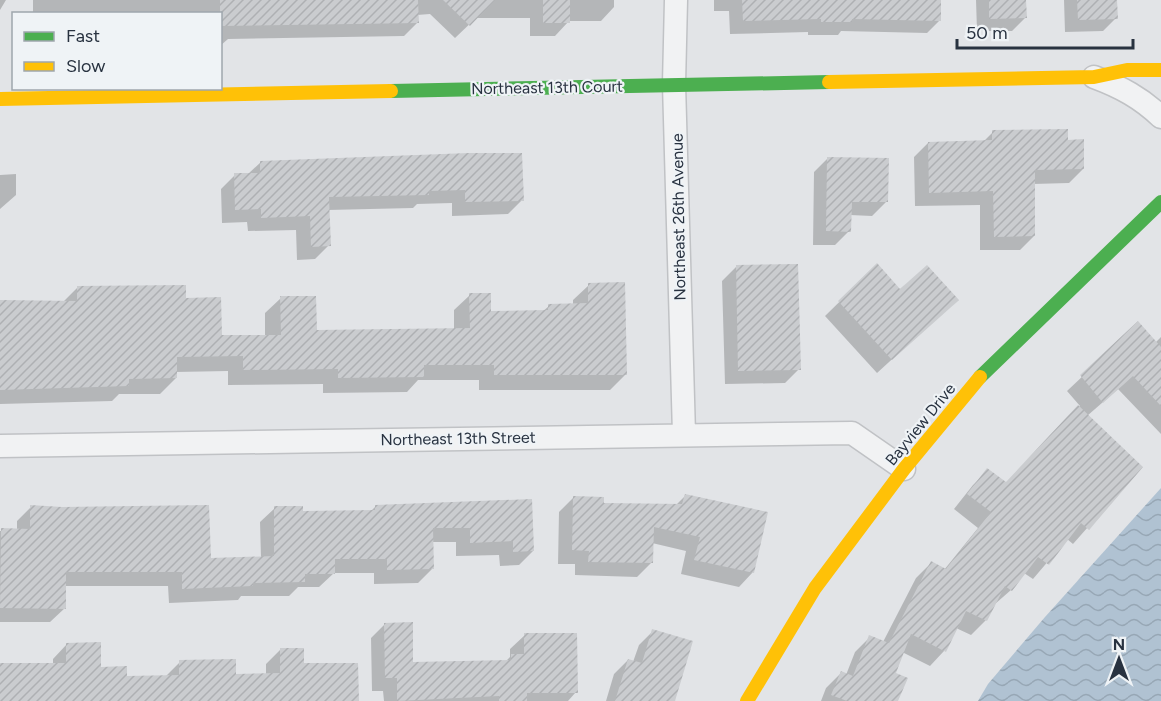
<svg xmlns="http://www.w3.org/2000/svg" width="1161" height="701" font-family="Figtree,sans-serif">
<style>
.water{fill:url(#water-waves)}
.shadow{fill:#0003}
.building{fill:url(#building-hatch)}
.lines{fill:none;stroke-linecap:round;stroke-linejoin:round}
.street-casing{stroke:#c0c2c5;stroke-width:25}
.street{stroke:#f1f2f3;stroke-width:22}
.fast{stroke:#4caf50;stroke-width:14}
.slow{stroke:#ffc107;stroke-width:14}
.labels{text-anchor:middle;stroke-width:4.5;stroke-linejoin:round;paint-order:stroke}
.street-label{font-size:16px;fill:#283240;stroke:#eff3f6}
</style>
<defs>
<pattern id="water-waves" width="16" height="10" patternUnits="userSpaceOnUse" patternTransform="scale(1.5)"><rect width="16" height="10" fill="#b0c2d2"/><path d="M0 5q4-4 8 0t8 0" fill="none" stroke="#97a7b5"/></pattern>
<pattern id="building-hatch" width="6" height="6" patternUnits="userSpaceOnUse" patternTransform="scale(1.5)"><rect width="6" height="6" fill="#cacccf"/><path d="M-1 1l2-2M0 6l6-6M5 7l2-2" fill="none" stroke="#aeb0b3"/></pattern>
</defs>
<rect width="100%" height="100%" fill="#e2e4e7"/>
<path class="water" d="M1161 488V701H978L988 684 1045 617Z"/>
<path class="shadow" d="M0 0H6L0 10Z
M33 0H614V7L601 21H569L555 36H530V18H476L455 38 430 14 417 15V23L404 36 228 39 220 46V14H33Z
M714 0H939L940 20 927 33 841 31 838 35H808V32L730 34 729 11H714Z
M976 0H1025V18L1012 31H977Z
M1064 0H1116V18L1103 31 1065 32Z
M993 132 1066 141 1083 169 1069 183 1033 184 1034 236 1020 250H980V205L915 206 914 157 928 143 983 142Z
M521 154 522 200 508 214 452 216V203L417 204 413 208 328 210 329 245 315 259 297 260 296 230 248 231 247 222 222 223 221 189 235 175 248 174 261 162Z
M828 158 886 202 872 216 850 215 849 231 835 245H813L814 172Z
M16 174V195L0 209V175Z
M877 265 900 291 957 300 877 373 825 316Z
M736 267 799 369 785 383 725 384 722 281Z
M589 285 625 375 610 390H479V380H418L407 392 323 393V384L228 385V371L176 372V378L160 394H119L112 401 0 404V302H63L78 287 185 299 220 337 265 336V313L281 298 315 331 454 329V310L470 295 489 313 542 312 549 306 573 305V300Z
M1138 324 1155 343 1161 337V434L1118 389 1087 416 1141 467 1073 544 1067 539 1033 579 1024 573 1011 590 995 604 986 620 971 635 956 628 944 651 930 666 902 652 894 674 897 701H821L826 688 841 673 846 675 855 652 870 637 883 642 916 578 931 563 944 570 978 528 954 509 973 485 988 470 1005 484 1080 406 1067 391Z
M685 496 753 572 739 587 681 574 686 551 652 543V562L637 577 575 575V564H558L559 512 573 498 603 504 676 505Z
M531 501 533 551 519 565 500 566 499 555 456 556V542H432V569L418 583 374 584V573H334L319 587H298L289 596H241L238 600 169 603 168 586H65V608L50 622H0V531L17 530V521L31 507 210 560 261 558 260 522 275 508 302 513 370 512 376 506Z
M385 624 412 664 505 662 510 657V649L525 635 576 692 568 701H384L383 691H372L371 638Z
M653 631 673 701H606L614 674 628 660 633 662 639 645Z
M67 644 100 669 126 678 165 677 180 662 235 675H266V664L280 650 357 701H0V665H53V659Z"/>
<path class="building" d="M220 0H418L419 23 220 26Z
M443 0H495L470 26Z
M543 0H570V23H543Z
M742 0H941V21L852 19V22H821V19L743 21Z
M989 0H1026L1027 18 989 19Z
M1077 0H1117L1118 19 1078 20Z
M1068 129V140L1084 139V169L1035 170V236L994 237 993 191 929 193 928 142 992 140V130Z
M469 153H522L524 201 465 202V190L429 191V195L329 197 331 246 311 247 310 216 261 218V209L235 210 234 173H260V161Z
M827 157 889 158 888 202H852L851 232 826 231Z
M877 263 900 289 927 265 959 300 892 360 838 301Z
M798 264 801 370 738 371 736 265Z
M625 282 627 375H494V365H424V377L338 378V369L243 370V356L177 357V378L129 379V386L0 390V300L77 301V286L186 285V298L221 297 222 335H281L280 296H316L317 330 470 328 469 293H491V311L548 310V304L588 303V283Z
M1138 321 1161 347V406L1133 376 1103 403 1080 375Z
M1078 405 1143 467 1089 530 1081 523 1049 565 1038 557 1012 591 1005 586 987 621 966 611 946 652 911 634 896 673 908 678 898 701H847L831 695 841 671 853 676 869 635 889 643 931 561 946 569 991 512 967 494 987 468 1006 482Z
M685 494 768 512 754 573 694 560 700 537 654 527 653 563 588 562 589 551 572 550 573 496 604 497V503L682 504Z
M532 499 534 551 513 552V541L470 543V528H433L434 569 387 570V559H335V574H305V582L253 583V586L182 589V572H66V609L0 608 1 528 30 529V505L62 507 209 505 211 558 274 556V506H303V511L375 510V505Z
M413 622V662L511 660V654H524V633H577L578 693H527V701H499V696L397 701V678H385L384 623Z
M652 629 693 641 675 701H615L628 659 642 663Z
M101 642V667L127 666V676L179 675V660L236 659V674L280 673V648H304V663H358L359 701H0V663H66V643Z"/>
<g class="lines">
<g class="street-casing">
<path id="street" d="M676 0 674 84 684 434
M1094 77C1121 87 1141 98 1161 117
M0 446 852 433 904 469"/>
</g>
<use href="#street" class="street"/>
<path class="fast" d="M391 91 829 82
M980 377 1161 202"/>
<path class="slow" d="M829 82 1094 77 1127 70H1161
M0 99 391 91
M747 701 815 588 904 469 980 377"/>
</g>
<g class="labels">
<g class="street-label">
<text transform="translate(547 87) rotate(-1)" y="6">Northeast 13th Court</text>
<text transform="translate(678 217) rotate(-91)" y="6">Northeast 26th Avenue</text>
<text transform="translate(920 424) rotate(-51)" y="6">Bayview Drive</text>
<text transform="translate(458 438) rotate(-1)" y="6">Northeast 13th Street</text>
</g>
</g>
<rect x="12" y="12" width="210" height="78" fill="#eff3f6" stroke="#9fa6ad" stroke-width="1.5"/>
<rect x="24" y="32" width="30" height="9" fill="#4caf50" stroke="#9fa6ad" stroke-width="1.5"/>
<text x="66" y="42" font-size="18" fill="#283240">Fast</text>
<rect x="24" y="62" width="30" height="9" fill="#ffc107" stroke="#9fa6ad" stroke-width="1.5"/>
<text x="66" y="72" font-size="18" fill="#283240">Slow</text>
<g transform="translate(1119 659)" stroke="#eff3f6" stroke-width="4.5" paint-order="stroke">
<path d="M0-4.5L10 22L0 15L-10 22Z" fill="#283240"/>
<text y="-9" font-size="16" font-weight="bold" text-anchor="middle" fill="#283240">N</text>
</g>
<path d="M957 39v9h176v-9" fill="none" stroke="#283240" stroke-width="3"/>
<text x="966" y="39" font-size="18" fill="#283240" stroke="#eff3f6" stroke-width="4.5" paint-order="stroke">50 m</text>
</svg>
